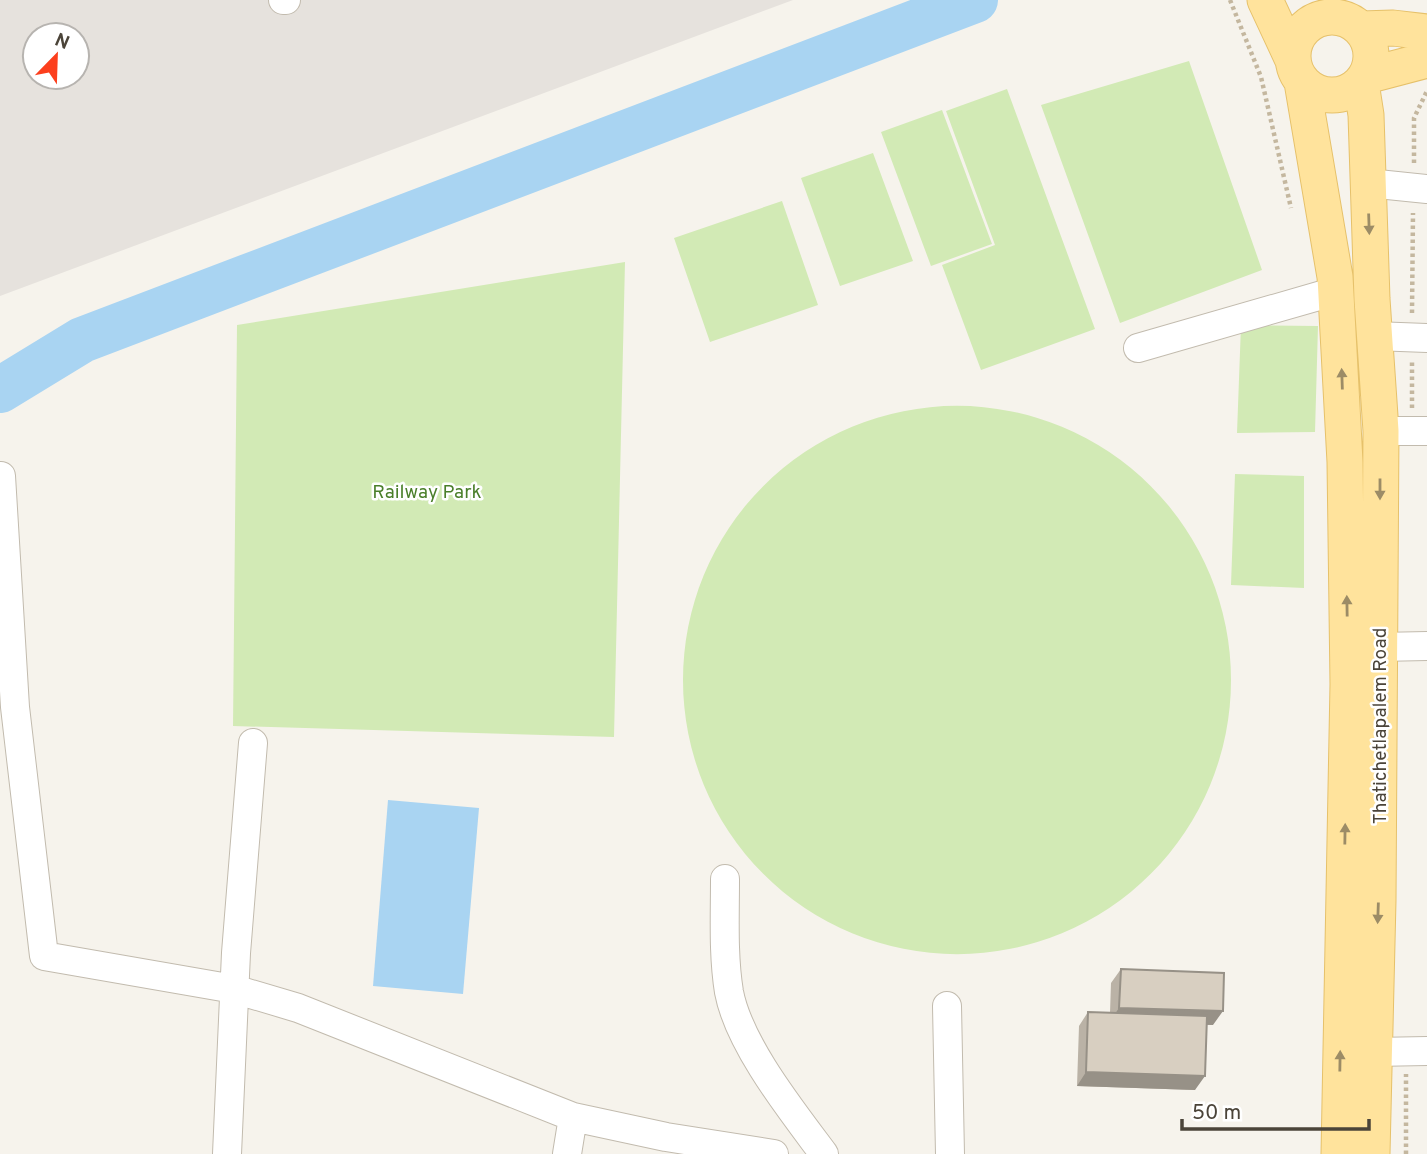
<svg xmlns="http://www.w3.org/2000/svg" width="1427" height="1154" font-family="Overpass,sans-serif">
<style>
.industrial{fill:#e6e2dd;fill-rule:evenodd}
.green{fill:#d2eab5}
.water{fill:#a9d4f2}
.lines{fill:none;stroke-linecap:round;stroke-linejoin:round}
.river{stroke:#a9d4f2;stroke-width:46}
.minor-casing{stroke:#c2bbae;stroke-width:30}
.major-casing{stroke:#e6c16a;stroke-width:37}
.path{stroke:#c4b79f;stroke-width:4.5;stroke-dasharray:3.5 3.5;stroke-linecap:butt}
.minor{stroke:#fff;stroke-width:28}
.major{stroke:#ffe39c;stroke-width:35}
.wall{fill:#bab2a6}
.shaded-wall{fill:#979187}
.building{fill:#d8cfc1;stroke:#979187;stroke-width:2}
.oneway{fill:#9c8c66}
.labels{text-anchor:middle;stroke-width:5;stroke-linejoin:round;paint-order:stroke}
.park-label{font-size:19px;fill:#4a7f2a;stroke:#fff}
.street-label{font-size:19px;fill:#4b4439;stroke:#fff}
</style>
<rect width="100%" height="100%" fill="#f6f3ec"/>
<path class="industrial" d="M0 0H793L0 296ZM35 35H77V77H35Z"/>
<path class="green" d="M1189 61 1262 270 1120 323 1041 105Z
M1007 89 1095 329 981 370 942 265 995 245 946 111Z
M942 110 992 244 931 266 881 132Z
M873 153 913 261 840 286 801 178Z
M782 201 818 305 710 342 674 238Z
M625 262 614 737 233 726 237 325Z
M1241 325 1318 326 1315 432 1237 433Z
M683 680a274 274 0 1 1 548 0a274 274 0 1 1-548 0Z
M1235 474 1304 476V588L1231 585Z"/>
<path class="water" d="M388 800 479 808 463 994 373 986Z"/>
<g class="lines">
<path class="river" d="M0 390 82 340 975 0"/>
<g class="minor-casing">
<path id="minor" d="M283 0H286
M1368 183 1427 189
M1374 336 1427 338
M1138 348 1336 291
M1381 431H1427
M1 476 15 707 44 956 234 989 298 1008 573 1117 666 1137 774 1154
M1379 647 1427 646
M725 879C725 917 723 955 729 992 739 1045 792 1111 824 1154
M947 1006 950 1154
M1374 1052 1427 1051
M227 1154 236 953 253 743
M567 1154 573 1117"/>
</g>
<g class="major-casing">
<path id="major" d="M1265 0 1292 58
M1293 56a39 39 0 1 1 78 0a39 39 0 1 1-78 0Z
M1361 29 1393 28 1427 32
M1366 76 1427 60
M1302 82 1335 277 1345 462 1348 684 1339 1154
M1361 83 1366 115 1372 299 1381 431 1378 901 1372 1154"/>
</g>
<path class="path" d="M1230 0 1261 77 1291 208
M1414 163V118L1427 91
M1412 313 1413 213
M1412 408V360
M1406 1154V1074"/>
<use href="#minor" class="minor"/>
<use href="#major" class="major"/>
</g>
<path class="wall" d="M1121 969 1213 1025H1207L1195 1090 1077 1086 1079 1026 1088 1012 1110 1013 1111 983Z"/>
<path class="shaded-wall" d="M1119 1008 1223 1011 1213 1025 1110 1021Z
M1086 1072 1205 1076 1195 1090 1077 1086Z"/>
<path class="building" d="M1121 969 1224 973 1223 1011 1119 1008Z
M1088 1012 1207 1016 1205 1076 1086 1072Z"/>
<defs><path id="oneway-solid" d="M-6-.8H1V-3.2L6.5 0L1 3.2V.8H-6Z" transform="scale(1.75)"/></defs>
<g class="oneway">
<use href="#oneway-solid" transform="translate(1369 224) rotate(88)"/>
<use href="#oneway-solid" transform="translate(1342 379) rotate(-92)"/>
<use href="#oneway-solid" transform="translate(1380 489) rotate(90)"/>
<use href="#oneway-solid" transform="translate(1347 606) rotate(-91)"/>
<use href="#oneway-solid" transform="translate(1345 834) rotate(-89)"/>
<use href="#oneway-solid" transform="translate(1378 913) rotate(92)"/>
<use href="#oneway-solid" transform="translate(1340 1061) rotate(-89)"/>
</g>
<g class="labels">
<g class="park-label">
<text x="427" y="498">Railway Park</text>
</g>
<g class="street-label">
<text transform="translate(1379 726) rotate(-90)" y="7">Thatichetlapalem Road</text>
</g>
</g>
<g transform="translate(56 56) rotate(23)"><circle r="33" fill="#ffffff" stroke="#b7b4b0" stroke-width="2"/>
<path d="M0-5L12 26L0 18L-12 26Z" fill="#fc3f1d"/>
<text y="-10" font-size="19" font-weight="bold" text-anchor="middle" fill="#4b4439">N</text>
</g>
<path d="M1182 1119v10h187v-10" fill="none" stroke="#4b4439" stroke-width="3.5"/>
<text x="1192" y="1119" font-size="21" fill="#4b4439" stroke="#ffffff" stroke-width="5" paint-order="stroke">50 m</text>
</svg>
